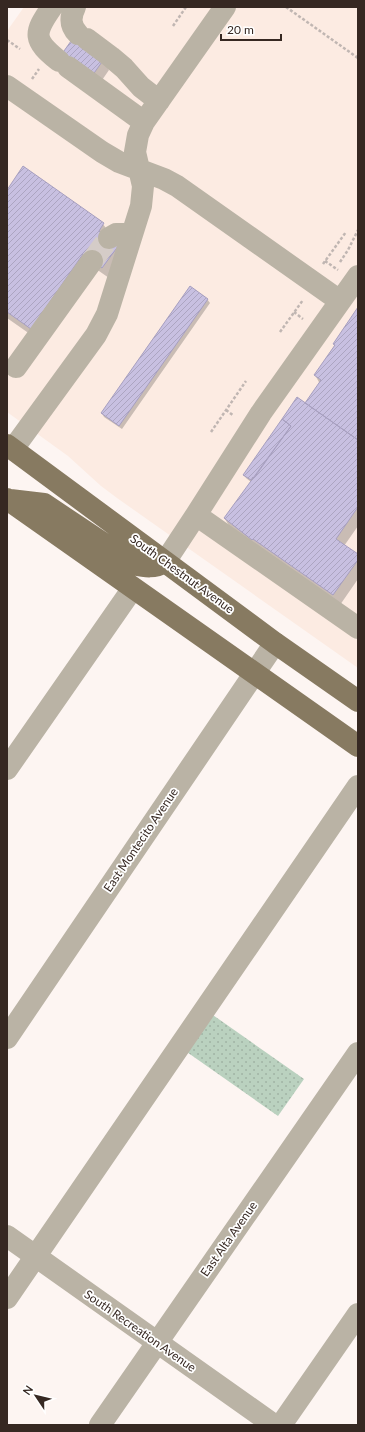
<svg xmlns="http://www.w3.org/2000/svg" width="365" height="1432" font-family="Lato,sans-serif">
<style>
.built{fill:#fcebe2}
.grass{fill:url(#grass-dots)}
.shadow{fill:#0003}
.building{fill:url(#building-hatch);stroke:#a79fbf}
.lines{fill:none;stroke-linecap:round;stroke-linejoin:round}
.minor-tunnel{stroke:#d5ccc8;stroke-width:22;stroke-dasharray:22 11;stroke-linecap:butt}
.path{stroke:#c0b6b2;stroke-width:2.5;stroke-dasharray:3 2;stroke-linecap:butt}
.minor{stroke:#bab3a5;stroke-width:22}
.major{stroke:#877a61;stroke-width:22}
.labels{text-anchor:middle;stroke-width:3.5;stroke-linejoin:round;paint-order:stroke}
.street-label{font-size:12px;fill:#362822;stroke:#fff}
</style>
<defs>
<pattern id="grass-dots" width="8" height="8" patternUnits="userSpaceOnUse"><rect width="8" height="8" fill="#bad1bf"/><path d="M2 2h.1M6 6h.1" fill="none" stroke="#a0b3a4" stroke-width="1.8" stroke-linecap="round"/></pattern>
<pattern id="building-hatch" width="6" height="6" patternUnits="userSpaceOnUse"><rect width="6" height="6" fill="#c8c0e1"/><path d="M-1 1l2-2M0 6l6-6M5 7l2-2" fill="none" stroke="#aca5c1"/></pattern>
</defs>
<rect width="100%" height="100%" fill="#fdf5f2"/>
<path class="built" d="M24 7H358V668L117 498 101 486 68 456 7 412V31Z"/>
<path class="grass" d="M210 1013 304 1079 278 1116 184 1050Z"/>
<path class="shadow" d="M103 60 109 70 98 86 79 72Z
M7 191 103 224 118 245 109 278 89 264 37 339 7 318Z
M207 299 210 303 122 429 104 417 102 413Z
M358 310V526L344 546 358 555V579L340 605 231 529 225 519 251 482 246 478 244 475 306 404 320 384 315 375Z"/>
<path class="building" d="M76 34 104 59 92 76 59 58Z
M23 166 104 223 99 231 119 245 102 268 83 254 31 329 7 312V190Z
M190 286 208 299 119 426 101 413Z
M358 307V440L305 403 321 380 314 375 335 345 333 344Z
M297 397 358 440V507L336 539 358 554V560L333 595 253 539 252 540 224 518 291 426 282 419Z
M282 419 291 426 254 478 253 477 251 480 243 475Z"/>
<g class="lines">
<path class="minor-tunnel" d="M92 261 109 238"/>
<path class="path" d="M286 7 358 58
M173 26 186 7
M7 40 20 49
M32 79 39 69
M325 261 338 270
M340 262 348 250 358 230
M323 264 346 232
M294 312 303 319
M280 332 303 300
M226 410 234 416
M211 432 246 381"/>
<path class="minor" d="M52 7C33 34 33 40 59 61
M75 7C70 17 70 26 78 34
M87 39 111 57 124 68 141 87 159 101
M68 67 144 122
M7 86 102 152 119 162 164 179 177 186 340 301
M109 238 116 234H132
M16 367 92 261
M13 449 96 335 107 314 141 206 143 186 135 152 138 135 144 122 225 7
M196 515 358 628
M165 562 196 515 261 413 358 276
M7 769 133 588
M7 1038 275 643
M7 1236 274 1425
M7 1298 358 786
M100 1425 358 1053
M281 1425 358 1314"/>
<path class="major" d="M7 445 275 643 358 701
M7 499 358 746
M10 500 44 504 134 564C146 567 154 568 165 562"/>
</g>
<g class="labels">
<g class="street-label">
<text transform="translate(182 574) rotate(36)" y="4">South Chestnut Avenue</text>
<text transform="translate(141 840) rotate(-56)" y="4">East Montecito Avenue</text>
<text transform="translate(229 1239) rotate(-55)" y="4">East Alta Avenue</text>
<text transform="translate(140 1331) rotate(35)" y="4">South Recreation Avenue</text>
</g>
</g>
<rect width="365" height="1432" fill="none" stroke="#362822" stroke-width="16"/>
<g transform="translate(36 1396) rotate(305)" stroke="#ffffff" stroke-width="3" paint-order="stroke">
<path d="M0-3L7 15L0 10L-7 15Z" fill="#362822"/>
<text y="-6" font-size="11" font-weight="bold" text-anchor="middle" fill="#362822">N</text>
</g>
<path d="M221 34v6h60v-6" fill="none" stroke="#362822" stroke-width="2"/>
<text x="227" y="34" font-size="12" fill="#362822" stroke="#ffffff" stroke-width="3" paint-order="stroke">20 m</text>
</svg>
